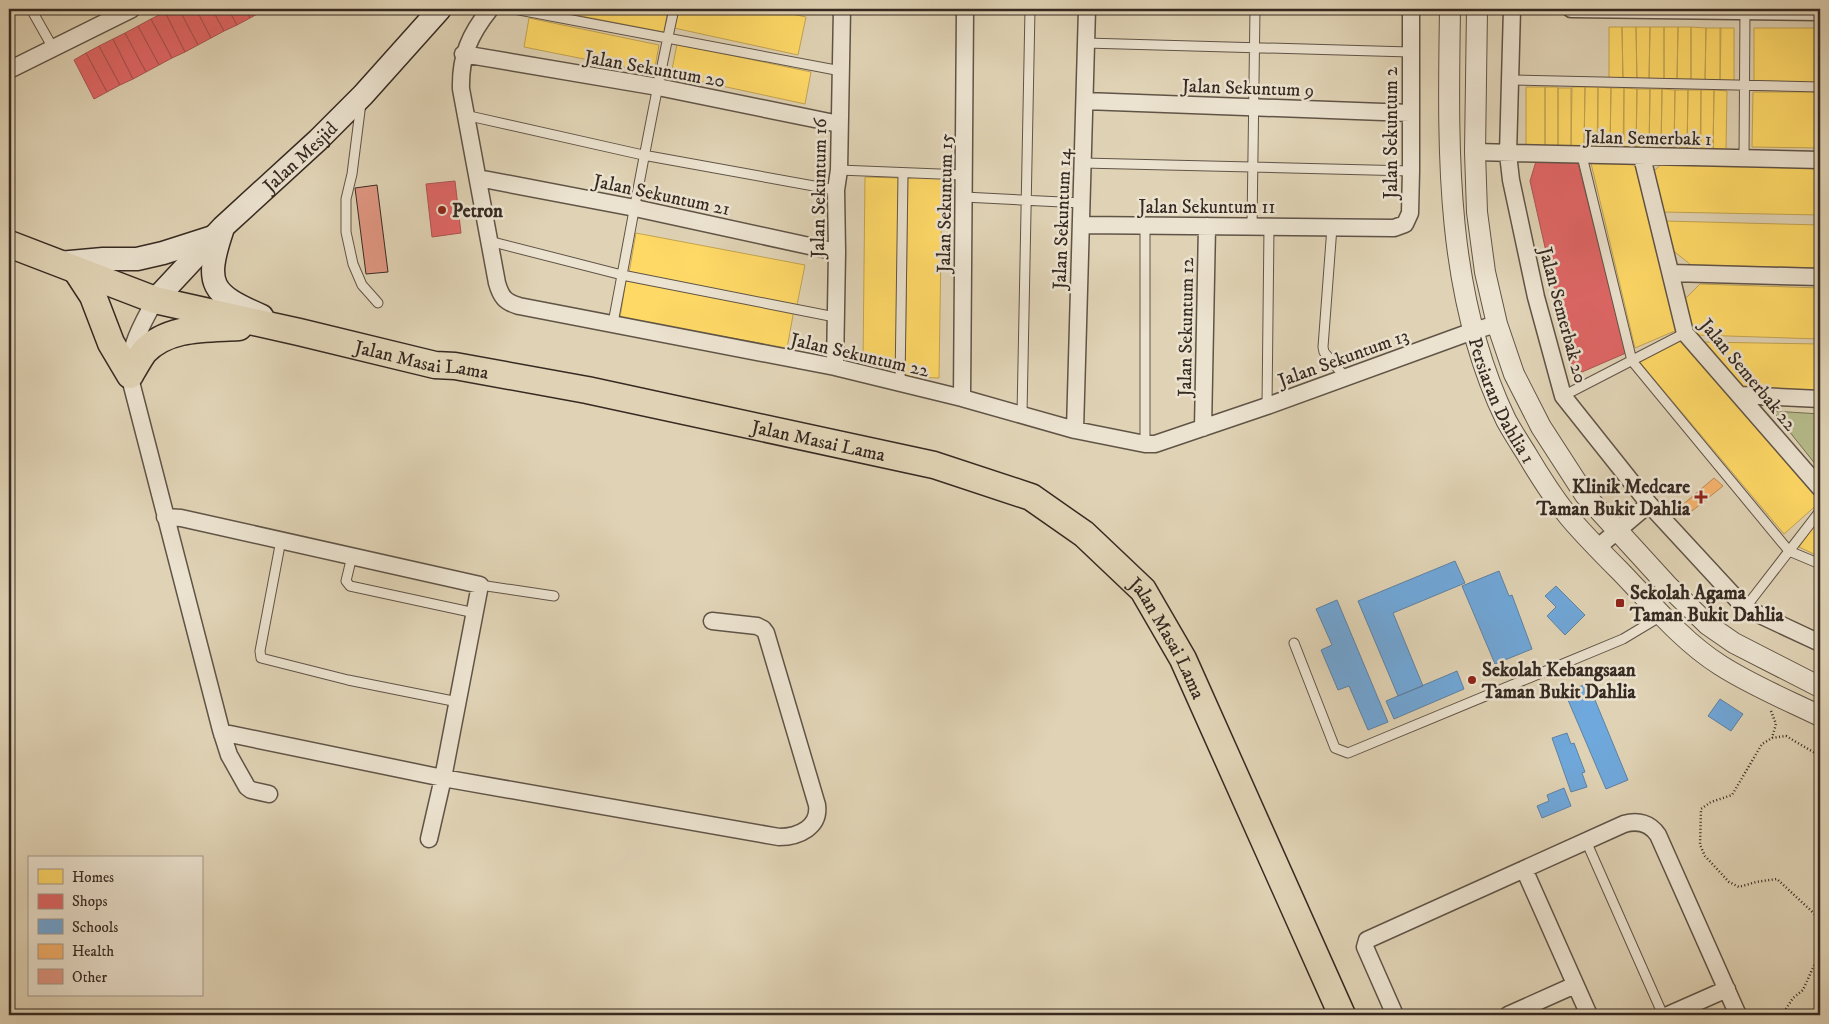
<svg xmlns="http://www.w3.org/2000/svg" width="1829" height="1024" font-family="'IM FELL DW Pica',serif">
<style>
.green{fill:#b6bb8b;stroke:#767256}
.homes{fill:#ffd966;stroke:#c3a452}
.shops{fill:#e06666;stroke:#ad5452}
.schools{fill:#6fa8dc;stroke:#5e82a4}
.health{fill:#f6b26b;stroke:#bc8955}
.building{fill:#e19682;stroke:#362a22}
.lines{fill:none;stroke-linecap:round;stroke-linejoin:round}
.service-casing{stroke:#605447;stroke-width:11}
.minor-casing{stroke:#605447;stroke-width:19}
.tertiary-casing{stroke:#605447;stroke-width:22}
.secondary-casing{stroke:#362a22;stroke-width:25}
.primary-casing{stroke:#362a22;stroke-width:29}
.path{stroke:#362a22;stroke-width:2.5;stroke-dasharray:1 2.5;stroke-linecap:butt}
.service{stroke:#ebe2cf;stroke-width:9}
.minor{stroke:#ebe2cf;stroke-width:16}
.tertiary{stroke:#ebe2cf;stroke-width:20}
.secondary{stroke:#ebe2cf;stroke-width:22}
.primary{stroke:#e0d3b5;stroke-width:26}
.poi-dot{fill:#8f2418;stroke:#ebe2cf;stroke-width:2}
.labels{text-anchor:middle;stroke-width:5;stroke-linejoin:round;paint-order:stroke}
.street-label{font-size:19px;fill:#362a22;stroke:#ebe2cf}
.poi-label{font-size:19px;font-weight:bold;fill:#362a22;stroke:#ebe2cf;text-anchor:start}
</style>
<rect width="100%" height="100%" fill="#e0d3b5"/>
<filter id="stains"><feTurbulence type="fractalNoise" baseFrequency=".004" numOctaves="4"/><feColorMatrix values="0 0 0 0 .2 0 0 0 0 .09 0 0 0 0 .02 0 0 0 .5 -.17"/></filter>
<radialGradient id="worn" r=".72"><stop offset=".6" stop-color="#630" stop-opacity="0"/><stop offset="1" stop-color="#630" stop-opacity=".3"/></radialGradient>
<path class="green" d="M1773 411 1820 414V470Z"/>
<path class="homes" d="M556 9H668L664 32 555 11Z
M678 9H769L806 17 798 55 674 28Z
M529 18 659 45 654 73 524 47Z
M1609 27H1622L1623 81H1609Z
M1622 27H1636L1637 81H1623Z
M1636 27H1650L1649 80 1637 81Z
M1650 27H1664V81L1649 80Z
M1664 27H1678L1677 81H1664Z
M1678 27H1691V81H1677Z
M1691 27 1706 28 1705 81H1691Z
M1706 28H1721L1720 82 1705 81Z
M1720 28H1734V82H1720Z
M1754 28H1820V84H1754Z
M677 44 811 72 805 104 671 75Z
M1526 87H1545V148H1526Z
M1545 87H1558V148H1545Z
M1572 87H1585L1584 148H1571Z
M1585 87H1598L1597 148H1584Z
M1598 87 1611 88 1610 148H1598Z
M1558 88H1571V149L1558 148Z
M1611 88H1624L1623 149H1610Z
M1624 88 1637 89 1636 150 1624 149Z
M1637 89H1650L1649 150H1636Z
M1650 89H1662L1661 150H1649Z
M1662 89 1675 90 1674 150H1661Z
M1675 90H1688L1687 151H1674Z
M1688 90H1701L1700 151H1687Z
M1701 90H1714L1713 151H1701Z
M1714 90 1727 91 1726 151H1713Z
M1753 92H1820V148L1752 147Z
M1590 159 1628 160 1639 170 1677 330 1635 348Z
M1666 160 1820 165V215L1662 212 1654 171Z
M865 177 899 178 896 362H863Z
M908 177 942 178 939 378 905 377Z
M1665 221 1820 225V268L1691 265 1671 249Z
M636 233 805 265 797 305 629 273Z
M626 280 794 310 787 348 620 318Z
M1700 284 1820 288V339L1697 335 1691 330 1685 299Z
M1683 340 1820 495V502L1784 534 1638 360Z
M1700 342 1820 344V392L1744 387Z
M1820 518V557L1799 547Z"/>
<path class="shops" d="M171 9H179L198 45 185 52 165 12Z
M179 9H196L211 38 198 45Z
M196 9H212L224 31 211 38Z
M212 9H228L237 25 224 31Z
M228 9H245L250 18 237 25Z
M245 9H261L263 11 250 18Z
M165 12 185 52 172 58 151 19Z
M151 19 172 58 159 65 138 26Z
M138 26 159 65 146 72 125 33Z
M125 33 146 72 133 79 113 39Z
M113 39 133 79 120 85 99 46Z
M99 46 120 85 107 92 86 53Z
M86 53 107 92 94 99 74 60Z
M1537 158 1577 160 1626 353 1582 372 1572 366 1530 181Z
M455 181 461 233 432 237 426 184Z"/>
<path class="schools" d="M1455 561 1465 583 1393 613 1423 686 1398 696 1358 601Z
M1499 571 1509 596 1512 595 1532 649 1495 664 1462 586Z
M1556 586 1585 615 1565 635 1547 616 1556 607 1545 596Z
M1337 600 1388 722 1368 730 1349 686 1338 690 1321 650 1332 645 1316 609Z
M1457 671 1464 689 1394 719 1386 701Z
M1588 683 1628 780 1606 789 1565 693Z
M1720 699 1743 714 1731 731 1708 716Z
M1567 733 1571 744 1574 743 1585 772 1582 773 1587 787 1571 792 1552 738Z
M1564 788 1571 806 1542 818 1537 806 1549 801 1547 795Z"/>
<path class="health" d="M1714 478 1723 486 1687 515 1680 507Z"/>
<path class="building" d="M377 185 388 272 366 274 355 188Z"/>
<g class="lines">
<g class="service-casing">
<path id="service" d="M31 9 53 48
M514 9 841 71
M1086 43 1410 52
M1510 80 1820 87
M361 103 352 174 346 199V232L353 264 362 285 378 303
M465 115 643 155 836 190
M1582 156 1632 361 1789 551 1820 564
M1744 158 1745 9
M1083 163 1411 171
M839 170 964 175
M964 197 1082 203
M1145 226V444
M1252 226 1255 9
M1332 227 1323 347 1324 352 1345 377
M489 241 622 275 835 317
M613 323C633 218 651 113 674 9
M900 383 903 173
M1563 396 1685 333
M1267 406 1269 227
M1022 414 1030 9
M281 540 260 651 261 658 348 680 458 702
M352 556 346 581 350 586 475 613
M480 585 554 596
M1745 608 1820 511
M1294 643 1335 748 1348 753 1623 639 1663 615
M1586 841 1663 1015"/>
</g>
<g class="minor-casing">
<path id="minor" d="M490 9C470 34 460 56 461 89L497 283C501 297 505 302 519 306L835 367 962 398 1075 430 1145 444H1155L1267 406 1473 331 1497 324
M1512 9 1508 154 1511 180 1536 297 1563 396 1649 504 1745 608 1820 643
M1571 9 1820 12
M463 54 658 87 839 124
M9 70 132 9
M1085 101 1410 113
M1475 152 1820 160
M1642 157 1685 333 1820 488
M478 178 635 208 837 252
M1081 225 1394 228 1405 224 1410 213 1411 171V9
M1671 273 1820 277
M155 300C141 327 126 349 131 382L221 730 229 755 247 787 251 790 269 794
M835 367 837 252 836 190 839 170 842 9
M1739 395 1820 399
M962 398 965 9
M1203 428 1207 226
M1075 430 1087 9
M165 517 181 518 480 585 443 778 429 839
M1597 548 1649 504
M222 734H230L443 778 779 837C799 837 820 827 817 805L766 633 763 629 757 626 712 621
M1524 869 1589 1015
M1395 1015 1365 947 1367 940 1624 824C1638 820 1650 823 1658 835L1738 1015
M1508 1015 1575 985
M1668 1015 1727 989"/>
</g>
<g class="tertiary-casing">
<g id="tertiary">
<path id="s1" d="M1450 9C1448 147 1444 292 1506 420 1512 431 1519 442 1526 453 1539 475 1553 497 1569 517 1585 536 1602 553 1620 571 1651 603 1682 641 1720 665 1751 685 1787 700 1820 716"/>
<path d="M1477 9 1475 152 1477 212 1485 272 1497 324 1514 374 1541 427 1585 495 1669 587 1708 625 1734 643 1820 687"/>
</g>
</g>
<g class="secondary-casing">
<g id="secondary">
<path d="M222 231C204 285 211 294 262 316"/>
<path d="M59 263 103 259H137L163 253 213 237"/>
<path id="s2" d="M155 300 223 227 318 140 363 95 440 9"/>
</g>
</g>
<g class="primary-casing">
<g id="primary">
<path id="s3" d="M9 244 155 300 299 332 435 365 455 366 587 390 934 465 1031 497 1084 534 1143 590 1183 659 1342 1015"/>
<path d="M76 270 93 296 111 343 130 375C134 368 139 359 144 352 168 326 208 329 239 327"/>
</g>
</g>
<path class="path" d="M1771 711 1776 724 1772 738
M1820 756 1786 736 1772 738 1762 744 1732 795 1711 802 1701 809 1700 845 1705 856 1729 882 1739 887 1756 882 1777 879 1820 919
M1782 1015 1793 998 1803 990 1820 952"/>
<use href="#service" class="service"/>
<use href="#minor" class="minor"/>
<use href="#tertiary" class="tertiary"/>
<use href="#secondary" class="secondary"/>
<use href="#primary" class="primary"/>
</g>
<g class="poi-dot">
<circle cx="442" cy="210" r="5"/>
<path d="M1698.5 489.5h5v5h5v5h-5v5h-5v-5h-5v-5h5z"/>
<rect x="1615" y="598" width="10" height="10" rx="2.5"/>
<circle cx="1472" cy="680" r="5"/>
</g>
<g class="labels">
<g class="street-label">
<text transform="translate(655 68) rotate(10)" y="7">Jalan Sekuntum 20</text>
<text transform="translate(1248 87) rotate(2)" y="7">Jalan Sekuntum 9</text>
<text transform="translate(1390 133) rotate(-90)" y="7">Jalan Sekuntum 2</text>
<text transform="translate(1648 137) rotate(1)" y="7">Jalan Semerbak 1</text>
<text dy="7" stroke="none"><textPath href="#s2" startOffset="204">Jalan Mesjid</textPath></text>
<text transform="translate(818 188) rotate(-89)" y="7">Jalan Sekuntum 16</text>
<text transform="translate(662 194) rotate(12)" y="7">Jalan Sekuntum 21</text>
<text transform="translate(944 203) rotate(-89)" y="7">Jalan Sekuntum 15</text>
<text x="1207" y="213">Jalan Sekuntum 11</text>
<text transform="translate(1061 219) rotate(-88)" y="7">Jalan Sekuntum 14</text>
<text transform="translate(1564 315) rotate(75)" y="7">Jalan Semerbak 20</text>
<text transform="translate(1185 327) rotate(-89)" y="7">Jalan Sekuntum 12</text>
<text transform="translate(860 354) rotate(13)" y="7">Jalan Sekuntum 22</text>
<text transform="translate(1343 357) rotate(-20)" y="7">Jalan Sekuntum 13</text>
<text dy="7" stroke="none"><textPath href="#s3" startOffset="430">Jalan Masai Lama</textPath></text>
<text transform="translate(1749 374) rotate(50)" y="7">Jalan Semerbak 22</text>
<text dy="7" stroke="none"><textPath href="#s1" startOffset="399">Persiaran Dahlia 1</textPath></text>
<text dy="7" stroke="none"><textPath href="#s3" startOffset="835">Jalan Masai Lama</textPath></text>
<text dy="7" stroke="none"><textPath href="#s3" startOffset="1255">Jalan Masai Lama</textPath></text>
</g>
<g class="poi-label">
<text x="452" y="217">Petron</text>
<text x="1690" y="493" text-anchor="end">Klinik Medcare<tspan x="1690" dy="22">Taman Bukit Dahlia</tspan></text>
<text x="1630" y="599">Sekolah Agama<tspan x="1630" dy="22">Taman Bukit Dahlia</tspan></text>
<text x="1482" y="676">Sekolah Kebangsaan<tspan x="1482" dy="22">Taman Bukit Dahlia</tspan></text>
</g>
</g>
<rect width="1829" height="1024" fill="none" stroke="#e0d3b5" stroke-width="30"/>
<rect x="10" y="10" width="1809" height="1004" fill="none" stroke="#362a22" stroke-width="2.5"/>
<rect x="15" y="15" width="1799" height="994" fill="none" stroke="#362a22"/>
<rect x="28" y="856" width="175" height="140" fill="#ebe2cf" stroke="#a3988a"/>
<rect x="38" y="869" width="25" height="15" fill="#ffd966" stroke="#a3988a"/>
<text x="72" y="882" font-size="15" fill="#362a22">Homes</text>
<rect x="38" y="894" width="25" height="15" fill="#e06666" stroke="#a3988a"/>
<text x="72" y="906" font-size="15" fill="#362a22">Shops</text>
<rect x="38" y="919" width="25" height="15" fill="#6fa8dc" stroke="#a3988a"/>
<text x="72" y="932" font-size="15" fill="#362a22">Schools</text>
<rect x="38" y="944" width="25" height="15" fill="#f6b26b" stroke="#a3988a"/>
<text x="72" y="956" font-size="15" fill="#362a22">Health</text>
<rect x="38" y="969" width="25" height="15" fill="#e19682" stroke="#a3988a"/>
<text x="72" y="982" font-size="15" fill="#362a22">Other</text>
<rect width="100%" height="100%" filter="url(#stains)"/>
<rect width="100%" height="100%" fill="url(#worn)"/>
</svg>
